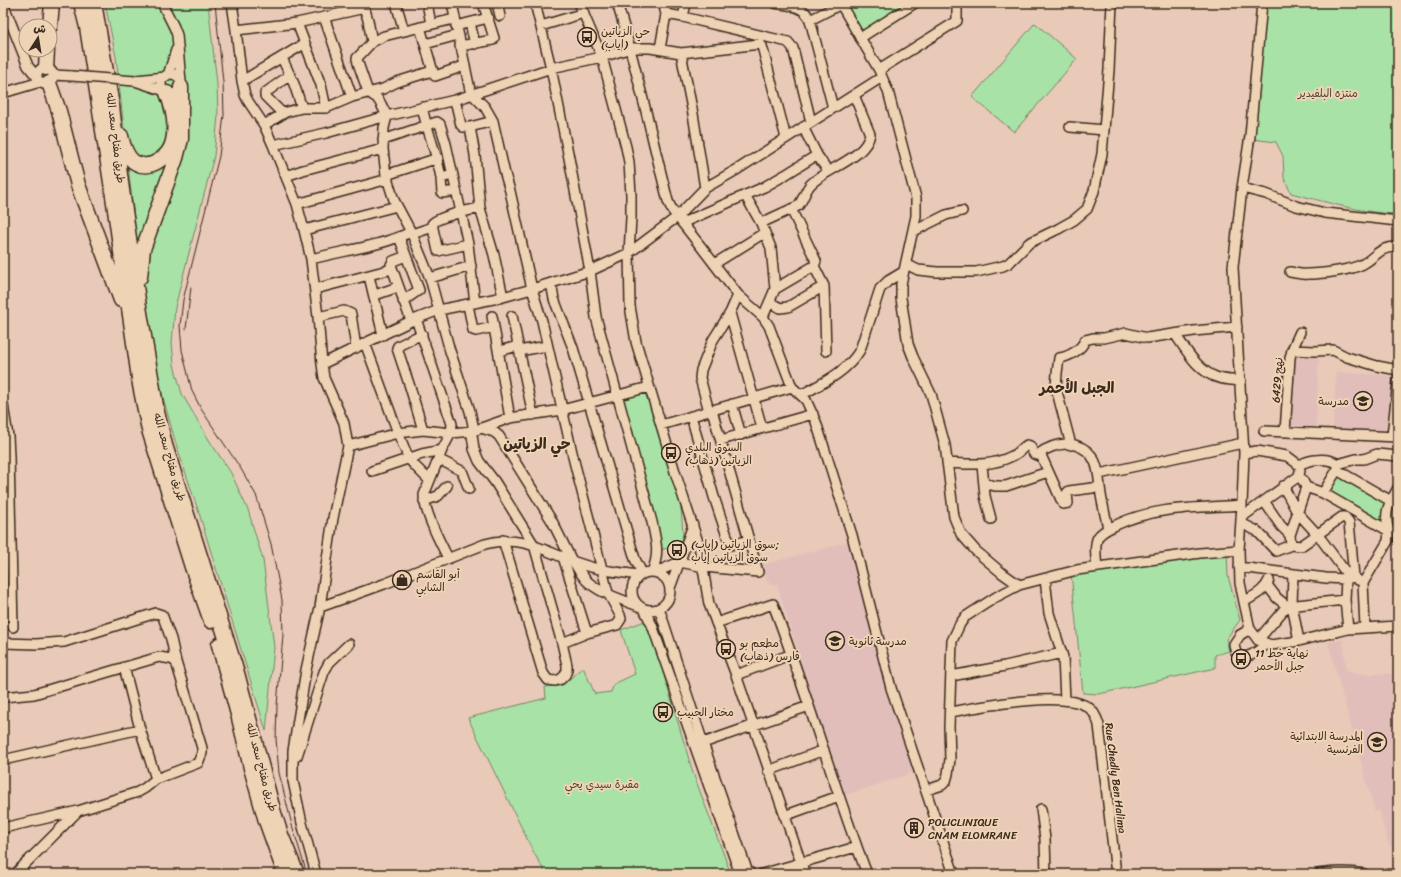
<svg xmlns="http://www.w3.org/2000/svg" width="1401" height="877" font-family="Sriracha,'Playpen Sans Arabic',sans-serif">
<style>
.built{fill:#e2bebb}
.green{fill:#a9e2a6;stroke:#728662}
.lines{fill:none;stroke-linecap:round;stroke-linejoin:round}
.minor-casing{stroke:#3b2a1e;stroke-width:12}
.highway-casing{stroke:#3b2a1e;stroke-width:17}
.minor{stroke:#eed3b5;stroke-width:9}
.highway{stroke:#eed3b5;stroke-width:14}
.tram{stroke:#3b2a1e;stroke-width:1}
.minor-bridge-casing{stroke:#3b2a1e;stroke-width:12;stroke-linecap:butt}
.minor-bridge{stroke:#eed3b5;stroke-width:9}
.labels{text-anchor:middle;stroke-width:4;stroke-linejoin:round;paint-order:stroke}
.poi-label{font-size:11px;fill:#3b2a1e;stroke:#eed3b5;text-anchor:start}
.park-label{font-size:11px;fill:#4c4632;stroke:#eed3b5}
.street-label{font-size:11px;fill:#3b2a1e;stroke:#eed3b5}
.district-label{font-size:15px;font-weight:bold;fill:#3b2a1e;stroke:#eed3b5}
</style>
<rect width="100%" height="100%" fill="#e9c9b8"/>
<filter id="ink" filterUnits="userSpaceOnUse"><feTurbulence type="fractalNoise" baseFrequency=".025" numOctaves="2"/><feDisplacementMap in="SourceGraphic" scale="8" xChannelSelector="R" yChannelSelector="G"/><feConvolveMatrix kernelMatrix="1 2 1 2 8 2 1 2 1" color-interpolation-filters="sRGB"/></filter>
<g filter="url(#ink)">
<path class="built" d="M1293 350 1319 351 1316 428 1290 426Z
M1336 372 1393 376 1389 426 1387 428 1383 430 1333 428Z
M848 542 890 696 918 771 843 796 777 584 770 585V582L768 583 762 565Z
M1343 640 1346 669 1354 674H1398V848L1389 846 1379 810 1375 812 1329 646 1328 642Z"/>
<path class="green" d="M105 3H208L217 84 218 116 214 156 175 307 172 343 174 365 182 394 209 440 231 473 248 510 263 560 274 647 266 731 199 513 176 444 155 369 138 254 116 57Z
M843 3H909L861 34Z
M1264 3H1398V214C1362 213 1326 202 1291 193L1284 178 1283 156 1276 142 1252 139Z
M1035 23 1077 59 1014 132 972 97Z
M646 390 681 507 683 535 679 545 660 550 619 396Z
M1337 470 1389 500V530L1324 492Z
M1227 552 1228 576 1240 620 1226 639 1229 651 1215 655V668L1099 694 1083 693 1071 573Z
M645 621 658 655 693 773 731 874H546L534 853 468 718 546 698 545 687 563 685 583 667 595 694 611 692 614 684 635 674 621 630Z"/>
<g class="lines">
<g class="minor-casing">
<path id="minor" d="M3 3 28 66 37 77
M162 3 174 27 177 35 181 82
M232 3 236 30 242 81 245 95 248 101 264 125 273 145 326 133 387 116 455 100 551 68 602 57 631 48H650L681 53 760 44 762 46 786 138
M363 3 368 20 372 42 359 56 357 58 358 63 368 92 377 98 381 104 387 116 384 128 383 149 386 175 394 200 412 234 430 278 450 351 470 411 473 425 472 435 474 449 479 461 495 482 534 545 562 643 567 665V670L565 675 561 679 555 681 548 680 543 673 503 540
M396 3 404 31
M427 3 431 24
M452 3 470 90 472 94 485 107 493 121 505 174 510 191 532 289 542 321 574 461 602 569 608 593 620 615 621 619 617 625 587 633 562 643
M497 3 500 16
M535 3 551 68 569 158 590 271 596 317 652 522C656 541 660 553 652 572
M579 3 602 57 626 147 629 162 631 195V218L629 253 630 306 636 342 676 475 699 545 709 604 736 675 805 874
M617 3C637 68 651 135 668 201L672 210 702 248 738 295 763 317 769 326 792 387 806 400 816 422 852 535 891 688 954 874
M775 3C790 6 804 5 810 20L833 108
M840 3 879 70 888 91 916 198V216L901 284V298L908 344 913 357 931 394 945 445 954 517 961 534 976 551 1002 573 1019 585
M1262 3 1250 136 1242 188 1233 267 1244 453 1242 505 1239 550 1240 583 1244 602 1250 629 1258 640 1271 645 1299 641 1348 629 1398 626
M666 14 683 17 788 42 793 48 811 122
M324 17 352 97
M683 17 686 3
M810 20 841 4
M297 23 321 85 326 108
M470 23 475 44
M456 26 488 18
M541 26 584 13
M420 27 434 75 435 76 464 66
M236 30 297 23 365 8
M860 38 915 3
M372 42 384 36 454 19
M425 44 458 35
M460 46 493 40 494 38 483 3
M660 49 666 14 663 3
M681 53 693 114 705 188
M282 58 294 84 302 108
M37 76a8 8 0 1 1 16 0a8 8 0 1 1-16 0Z
M879 70 957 21V3
M161 84a10 10 0 1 1 20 0a10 10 0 1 1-20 0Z
M53 75 72 76
M168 75 176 50
M136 80 165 77
M135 81 165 91
M242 81 304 44
M3 93 40 82
M455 100 461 125 463 127H470L493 121
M422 107C427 131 437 153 441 178L453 175
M282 113 265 96V93L290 75
M264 125 286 112 302 108H326L352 97 383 89 397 82 432 71
M470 127 475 155 480 208 494 255 503 297
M803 127 817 155 828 171
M1070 127 1104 130
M383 140 437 122 440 124 446 144 468 244 475 303
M273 145 297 204 304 230 311 259 318 317 322 364 324 378 344 423 348 446 333 518 320 607 306 670 293 751V781L302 823 316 874
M386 175 438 158
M286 176 303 170 383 149
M441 178 442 193 456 191
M1242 188 1266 194 1296 206 1325 213 1398 221
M745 195 761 223 771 248 772 258 775 289 763 317
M297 204 388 179
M682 223 764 187 785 175 817 155
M761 223 798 206C804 199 805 190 811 184 827 168 866 158 870 134L854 95
M304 230 397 206
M914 231 946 215 962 211
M412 234 433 227
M399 237 419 290 403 301
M468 244 438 251 432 224C437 217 470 210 480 208
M406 256 393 261 391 265 411 321
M311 259C345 250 378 247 411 232
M714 264 764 233
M906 264 918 270 937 272H976L1003 266 1009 263 1029 243 1058 229 1074 220 1087 209 1094 191 1102 154 1109 70 1112 3
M814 266 824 286 826 351
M1290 272C1296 273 1302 275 1308 274 1322 274 1352 270 1363 264 1378 256 1377 247 1398 247
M369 276 383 335
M430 278 471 266
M551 283 554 299 573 348 635 559 642 573
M315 289 392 269
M775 289 814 266 816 261 791 209
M375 295 398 287
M770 302 780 308 788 307 824 286
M468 305 473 330 476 331 494 327
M730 313 762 428
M492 316 510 418
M512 316 533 415
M318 317 344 311 351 314 356 348
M416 319 452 424 451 433 442 450 424 495C424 512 440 542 448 558
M422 334 398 346 397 348 410 387 423 430
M1175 334C1186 350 1199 373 1219 378 1226 380 1233 380 1241 381
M365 343 398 433 409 459 416 467 429 480
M1292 350 1315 351 1333 350 1347 357 1377 366 1398 370
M499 351 518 346
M519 351 547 346
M322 364 411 321 439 310 503 297 532 289 590 271 629 253 677 217 705 188 738 169 882 77
M801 395C823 383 847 372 860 350L880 289 888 281 903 272
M732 404 741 435
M3 405 8 436 9 456 13 627
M709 411 700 378 701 370 713 340 730 313 738 295
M691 416 714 497 730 545 749 540
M661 425 792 387
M481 428 494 432 499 436 552 521 572 561
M1264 431 1398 437
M1285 432 1290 358 1292 350 1300 332
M1392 436 1398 381
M721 440 813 414
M1071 445 1056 388 1057 373 1059 358C1069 357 1082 349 1085 340L1093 338H1104L1126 333 1147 338 1194 331 1237 327
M348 446 398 433 423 430 451 433 473 431 510 418 562 410 649 387
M1040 453 1063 504 1068 503 1067 493 1069 491 1100 487
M1244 453 1257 451 1287 456 1299 465C1310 459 1327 457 1338 464L1356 459H1364L1377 454 1398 456
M438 459 462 471 469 489
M947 463C970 464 991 467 1012 456 1018 454 1022 448 1027 445L1030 446 1034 454 1037 455C1048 447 1061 442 1075 445 1100 452 1098 475 1101 495 1103 507 1106 518 1108 529
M982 465 985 496 991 519
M372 471 422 454 442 450
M1099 474 1243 443
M1299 476 1303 481 1306 487 1290 535 1291 545 1301 546 1342 517H1345L1349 522 1354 577
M984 483 995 486H1006L1048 472
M1283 486 1297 512 1318 535 1350 578
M1306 487 1323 493 1389 531 1388 541 1363 583 1365 627
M1323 493 1337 470 1391 501
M424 501 438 496 447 486
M1264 501 1281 526 1290 535
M1242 517 1299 476 1300 470
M1241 523 1257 531 1276 551 1291 545
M1389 531C1383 512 1389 504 1398 488
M563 557 587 633
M573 561C577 568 581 574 586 580 599 593 621 599 638 606
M1097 567C1096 558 1094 545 1098 537 1102 531 1110 528 1116 525 1155 506 1200 508 1242 505
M1239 567 1326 578 1346 579 1354 577 1358 580
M632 591a19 19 0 1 1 38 0a19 19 0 1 1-38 0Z
M656 572 680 562 704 567 758 572 712 410
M1293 574 1292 605 1299 641
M1045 579 1049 613 1063 657 1065 700
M1346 579 1345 600 1348 629
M1267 585 1277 598 1287 606 1345 600
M670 588 693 525
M1244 602C1253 596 1265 591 1269 580
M320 607 384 584 485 544C526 532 553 558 591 567 606 571 623 573 639 575
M659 608 703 743 747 870 751 874
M644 609 652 625 740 874
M716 623 773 604C807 693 833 785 867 874
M1250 629 1240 635 1234 644C1236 667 1256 654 1266 644
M1258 640 1287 606
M3 643 36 644 64 642 156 613 162 615 163 617 171 639 176 662
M124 667 140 729 156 779
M736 675 792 654
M951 676 1005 666 1062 653
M3 697 34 694 159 657 171 659 176 662 202 748V753L198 763 156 779 145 788 138 792 78 811 3 828
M950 712C980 707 1062 690 1088 707 1094 711 1097 718 1099 725L1116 874
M703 743 809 706
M297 756 324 672 329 663 349 644
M3 760 140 729
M768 771 824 750
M927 790 942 785 946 781 948 774 950 759 949 727 952 641 960 624 965 617 996 597 1019 585 1077 570 1200 553 1239 550
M1041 809 1045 839 1046 874
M784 816 839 796
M15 874 77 812
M762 874 856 847
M1319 874C1335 871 1348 871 1364 874"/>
</g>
<g class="highway-casing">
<path id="highway" d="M81 3 87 27 112 189 140 385 149 430 192 567 211 621
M94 3 112 106 121 183 139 307 157 412 165 445 237 673 273 810 281 835 297 874
M50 26 52 3
M24 48H26
M46 68 47 50
M49 83 59 111 78 185 121 300
M121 136C123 145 126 158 136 163 151 171 170 156 173 141 177 124 173 108 167 93
M140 277 143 249 176 158 181 139V87
M219 645 239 718 251 768 266 821 285 874"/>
</g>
<use href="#minor" class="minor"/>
<use href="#highway" class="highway"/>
<path class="tram" d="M215 3 223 82 224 115 219 156 183 300 180 326 182 350 192 391 201 409 241 469 256 495 271 544 282 600 283 635 277 705 276 739 279 773 292 825 307 874
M186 329 191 287"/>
<g class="minor-bridge-casing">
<path id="minor-bridge" d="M72 76 135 81"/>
</g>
<use href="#minor-bridge" class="minor-bridge"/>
</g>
</g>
<defs>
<g id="bus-ring" transform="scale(1)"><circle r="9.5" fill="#eed3b5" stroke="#3b2a1e" stroke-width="1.5"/><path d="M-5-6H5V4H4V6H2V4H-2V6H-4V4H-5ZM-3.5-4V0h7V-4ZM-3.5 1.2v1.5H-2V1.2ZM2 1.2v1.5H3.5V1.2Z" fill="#3b2a1e"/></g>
<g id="school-ring" transform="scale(1)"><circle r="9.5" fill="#eed3b5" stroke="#3b2a1e" stroke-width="1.5"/><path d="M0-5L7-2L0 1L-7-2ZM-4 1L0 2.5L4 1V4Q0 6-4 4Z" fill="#3b2a1e"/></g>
<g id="shop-ring" transform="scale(1)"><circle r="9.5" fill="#eed3b5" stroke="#3b2a1e" stroke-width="1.5"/><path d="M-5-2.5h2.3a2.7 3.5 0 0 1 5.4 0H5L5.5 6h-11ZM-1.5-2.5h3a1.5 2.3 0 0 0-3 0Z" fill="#3b2a1e"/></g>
<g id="building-ring" transform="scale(1)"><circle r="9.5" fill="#eed3b5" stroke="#3b2a1e" stroke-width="1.5"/><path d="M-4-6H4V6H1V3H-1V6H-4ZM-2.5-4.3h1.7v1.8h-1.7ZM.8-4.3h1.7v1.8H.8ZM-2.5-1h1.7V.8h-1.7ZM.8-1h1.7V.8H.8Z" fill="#3b2a1e"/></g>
</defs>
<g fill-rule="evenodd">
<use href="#bus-ring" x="587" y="37"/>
<use href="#school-ring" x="1363" y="401"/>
<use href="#bus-ring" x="671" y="453"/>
<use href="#bus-ring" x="677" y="550"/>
<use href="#shop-ring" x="402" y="580"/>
<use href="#school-ring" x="835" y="641"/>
<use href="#bus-ring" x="726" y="649"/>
<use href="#bus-ring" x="1241" y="659"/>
<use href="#bus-ring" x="663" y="712"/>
<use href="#school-ring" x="1377" y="742"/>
<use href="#building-ring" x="914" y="828"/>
</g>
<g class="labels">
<g class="poi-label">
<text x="601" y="35">حي الزياتين<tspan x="601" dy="13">(إياب)</tspan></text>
<text x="1349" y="405" text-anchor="end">مدرسة</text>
<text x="685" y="451">السوق البلدي<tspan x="685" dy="13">الزياتين (ذهاب)</tspan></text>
<text x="691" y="548">سوق الزياتين (إياب);<tspan x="691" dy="13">سوق الزياتين إياب</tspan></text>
<text x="416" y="578">أبو القاسم<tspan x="416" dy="13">الشابي</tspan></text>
<text x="849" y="645">مدرسة ثانوية</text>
<text x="740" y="647">مطعم بو<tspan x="740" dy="13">فارس (ذهاب)</tspan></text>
<text x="1255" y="657">نهاية خط 11<tspan x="1255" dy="13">جبل الأحمر</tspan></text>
<text x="677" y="716">مختار الحبيب</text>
<text x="1363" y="740" text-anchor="end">المدرسة الابتدائية<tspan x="1363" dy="13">الفرنسية</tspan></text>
<text x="928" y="826">POLICLINIQUE<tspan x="928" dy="13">CNAM ELOMRANE</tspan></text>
</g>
<g class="park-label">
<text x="1328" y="97">منتزه البلفيدير</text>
<text x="602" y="788">مقبرة سيدي يحي</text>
</g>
<g class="street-label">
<text transform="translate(116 138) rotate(83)" y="4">طريق مفتاح سعد الله</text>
<text transform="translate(1277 380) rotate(-86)" y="4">نهج 6429</text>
<text transform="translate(170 457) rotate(74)" y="4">طريق مفتاح سعد الله</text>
<text transform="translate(262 767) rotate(75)" y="4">طريق مفتاح سعد الله</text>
<text transform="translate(1116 778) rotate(83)" y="4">Rue Chedly Ben Halima</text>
</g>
<g class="district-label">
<text x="1077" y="393">الجبل الأحمر</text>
<text x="537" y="449">حي الزياتين</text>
</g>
</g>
<rect width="1401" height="877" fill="none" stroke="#eed3b5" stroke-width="16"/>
<rect x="8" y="8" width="1385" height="861" fill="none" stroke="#3b2a1e" stroke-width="1.5" filter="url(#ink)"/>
<g transform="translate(38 38) rotate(12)"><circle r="19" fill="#eed3b5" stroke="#a68f79"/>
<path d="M0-3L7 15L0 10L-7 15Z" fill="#3b2a1e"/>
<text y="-6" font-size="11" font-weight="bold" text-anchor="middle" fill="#3b2a1e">ش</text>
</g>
</svg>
